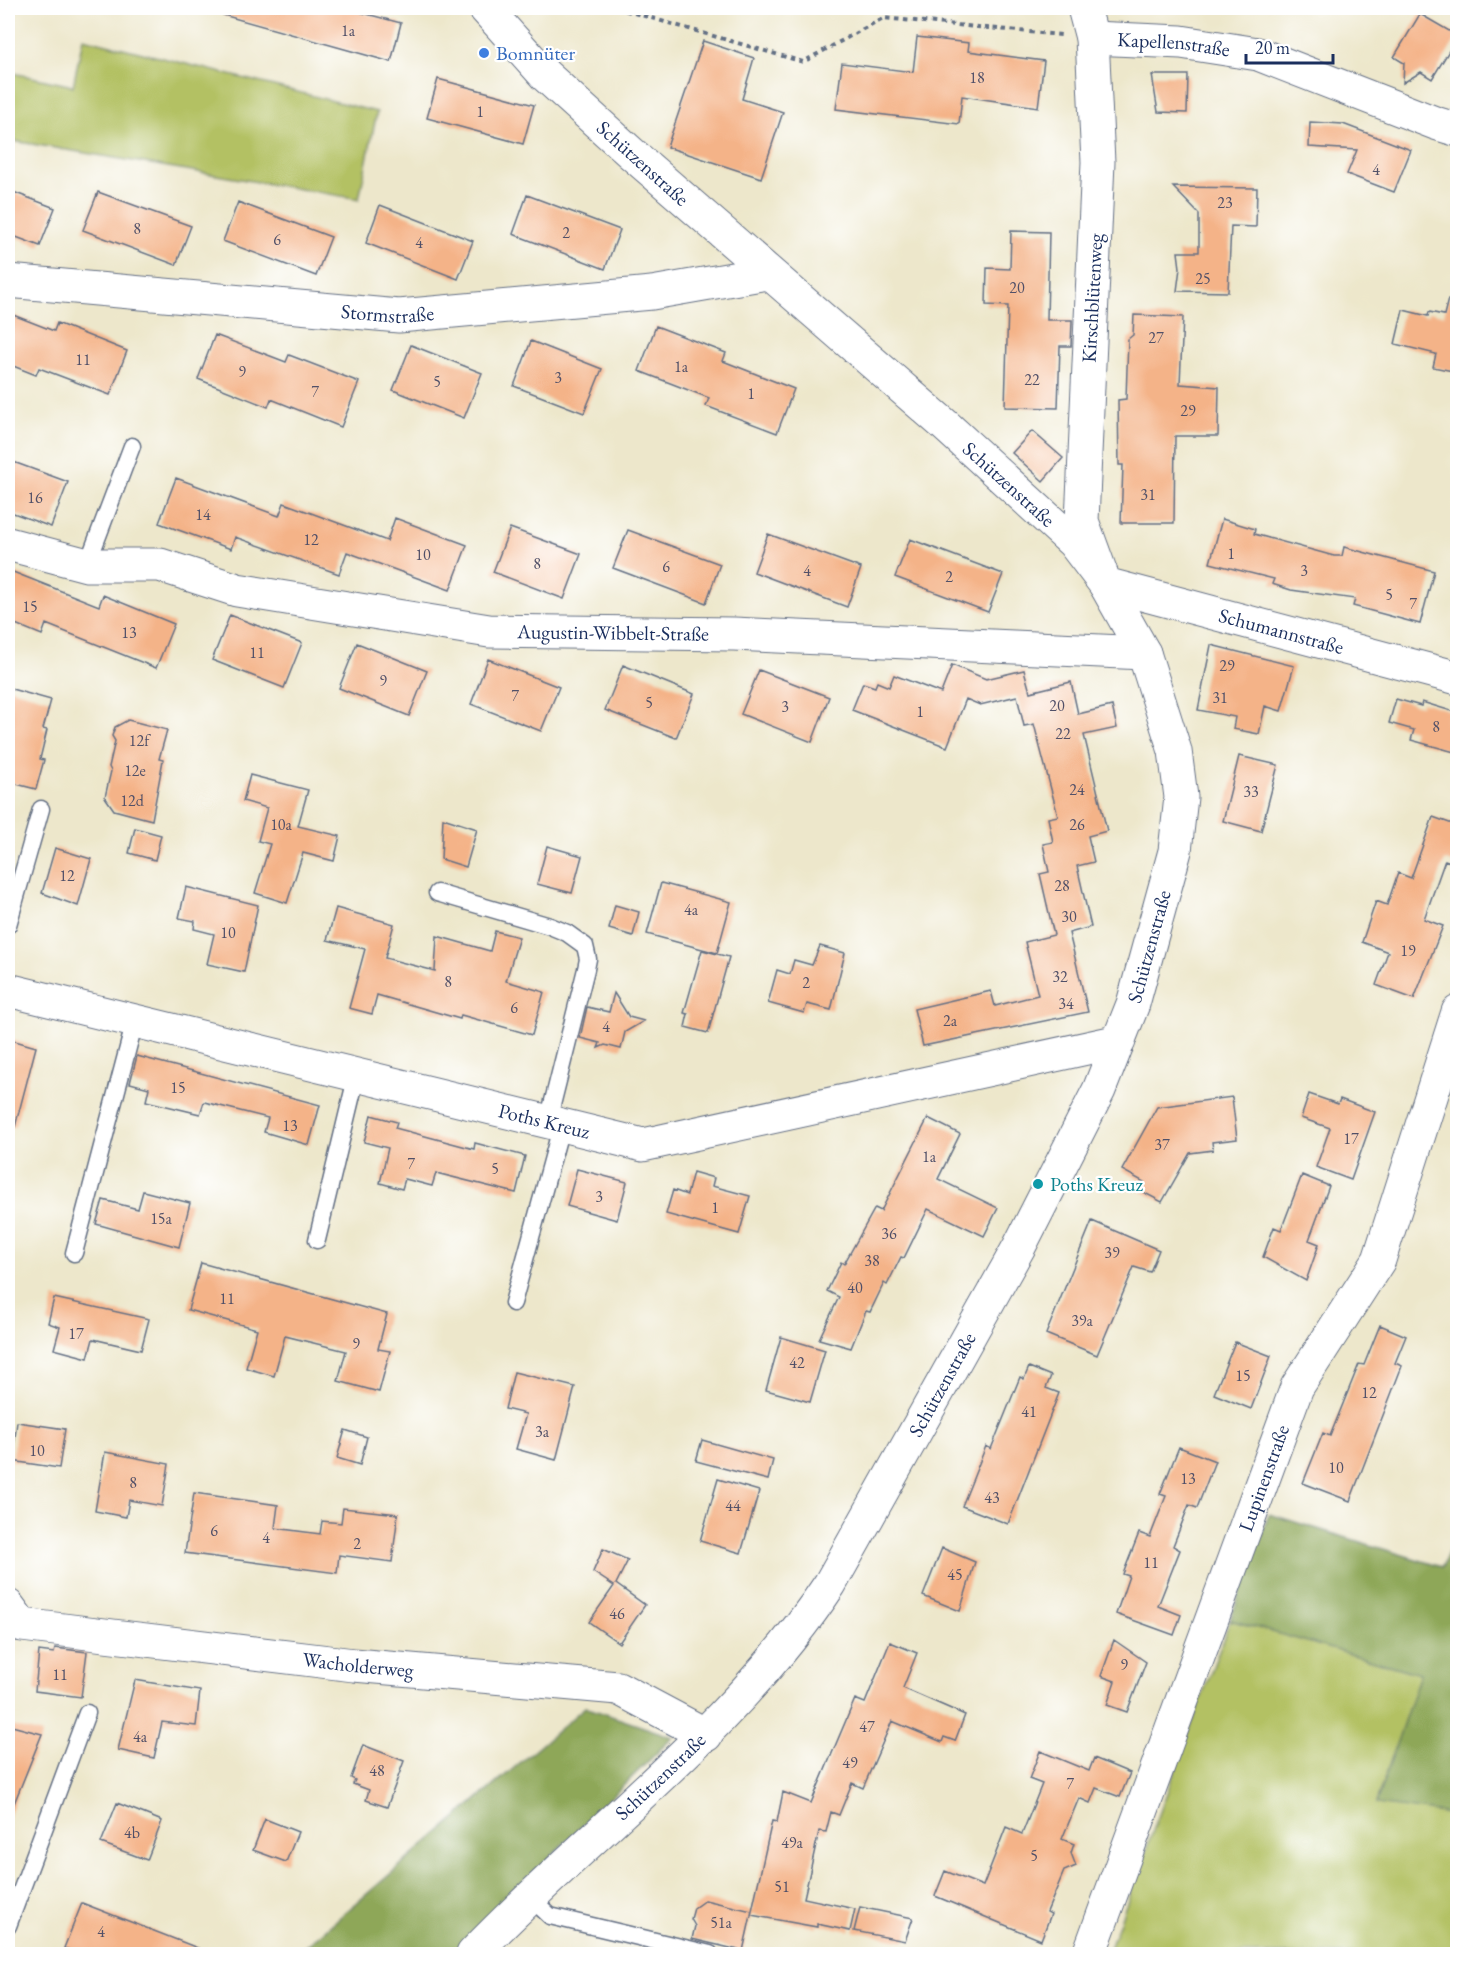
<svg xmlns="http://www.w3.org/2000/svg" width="1465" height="1962" font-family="'EB Garamond',serif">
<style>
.green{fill:#b3c163;stroke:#677860;stroke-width:1.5}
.forest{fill:#8ea759;stroke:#546b5c;stroke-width:1.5}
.building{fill:#f4b388}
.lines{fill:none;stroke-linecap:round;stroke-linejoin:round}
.service-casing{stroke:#646f84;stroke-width:19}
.minor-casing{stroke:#646f84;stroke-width:35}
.tertiary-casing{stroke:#646f84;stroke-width:35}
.path{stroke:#646f84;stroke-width:4;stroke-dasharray:4.5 4.5;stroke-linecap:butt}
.service{stroke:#fff;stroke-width:16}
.minor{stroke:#fff;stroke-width:33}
.tertiary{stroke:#fff;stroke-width:33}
.shop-dot{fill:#3f7fe0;stroke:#fff;stroke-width:2}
.culture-dot{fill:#0f9aa8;stroke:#fff;stroke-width:2}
.labels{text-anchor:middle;stroke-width:4.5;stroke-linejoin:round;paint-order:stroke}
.number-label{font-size:16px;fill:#515068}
.street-label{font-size:20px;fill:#1b2f5e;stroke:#fff}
.shop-label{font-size:20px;fill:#366cbe;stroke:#fff;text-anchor:start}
.culture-label{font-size:20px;fill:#0d838f;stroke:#fff;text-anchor:start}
</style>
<rect width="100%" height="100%" fill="#fff"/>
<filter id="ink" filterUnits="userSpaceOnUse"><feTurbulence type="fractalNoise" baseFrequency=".0167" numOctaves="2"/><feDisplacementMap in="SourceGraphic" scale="12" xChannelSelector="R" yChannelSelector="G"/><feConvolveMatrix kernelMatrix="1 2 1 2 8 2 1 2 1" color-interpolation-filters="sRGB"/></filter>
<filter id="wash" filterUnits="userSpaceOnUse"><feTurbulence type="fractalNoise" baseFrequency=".008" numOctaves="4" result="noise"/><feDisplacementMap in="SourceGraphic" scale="24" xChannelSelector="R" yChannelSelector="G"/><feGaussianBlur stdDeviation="1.35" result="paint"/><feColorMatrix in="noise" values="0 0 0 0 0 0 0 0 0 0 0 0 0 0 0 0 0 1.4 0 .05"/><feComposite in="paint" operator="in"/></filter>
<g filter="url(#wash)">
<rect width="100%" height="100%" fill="#ede7cb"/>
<path class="green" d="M83 38 377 112 359 199 8 140V72L73 86Z
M1230 1620 1421 1674 1376 1803 1457 1815V1954H1108Z"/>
<path class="forest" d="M1269 1514 1442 1567 1457 1533V1815L1376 1804 1420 1674 1230 1620Z
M585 1707 673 1737 451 1954H297Z"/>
<g id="blocks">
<path class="building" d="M224 8H344L401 23 391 62 223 15Z
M1420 14 1458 36 1432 79 1421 72 1403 83 1404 63 1394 57Z
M917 37 969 43 968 51 1044 61 1038 107 962 96 959 124 836 109 842 63 913 72Z
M703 41 754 58 742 99 783 112 761 178 667 147Z
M1152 75H1188L1187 113 1158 112Z
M438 79 534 105 523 144 427 118Z
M1310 122 1343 124 1411 150 1394 192 1347 174 1357 150 1309 147Z
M1173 187 1257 188 1256 227 1231 226 1228 292 1177 291 1180 268 1178 252H1199V214Z
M8 190 55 208 40 246 8 234Z
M98 192 191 226 176 265 83 230Z
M527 195 620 230 605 269 513 234Z
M238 202 331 237 316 276 223 241Z
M380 205 473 241 458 279 366 243Z
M1011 231 1049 232 1047 320H1072L1071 346H1060L1058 408 1005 407 1008 306 986 305 987 268 1010 269Z
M1448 299 1458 300V372L1433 367 1436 354 1395 344 1403 310 1428 316 1429 312 1444 315Z
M8 313 54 331 57 323 127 351 110 395 39 368 36 375 8 364Z
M1134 315 1183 317 1180 384 1219 387 1218 436H1175L1174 523H1121L1123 465H1119L1118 400 1126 399 1128 339 1133 335Z
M656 326 726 353 723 361 794 389 777 433 706 406 709 398 639 371Z
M215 335 286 362 289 355 359 382 341 427 271 399 268 407 198 379Z
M531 341 602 369 584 413 514 386Z
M411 345 482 373 464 418 393 390Z
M1032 431 1063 458 1043 481 1012 453Z
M8 460 68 482 51 527 8 511Z
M176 478 279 516 284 503 387 541 395 518 467 545 450 590 347 552 339 574 235 537 231 549 159 523Z
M1222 519 1255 529 1254 534 1334 556H1342L1344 547 1434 571 1420 624 1353 606 1355 599 1291 590 1272 584 1274 579 1210 563Z
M510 528 581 554 564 599 493 572Z
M628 530 720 564 706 603 613 568Z
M768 534 861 568 847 607 754 572Z
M910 539 1003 574 988 612 895 577Z
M8 570 99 606 103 595 174 624 156 668 46 624 42 635 8 621Z
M230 615 302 643 284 688 212 660Z
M357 643 427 671 409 716 339 688Z
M1211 645 1294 666 1281 711 1265 706 1259 734 1233 729 1235 717 1198 710Z
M488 659 559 687 541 731 471 704Z
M623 665 694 694 676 738 605 710Z
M952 665 986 679 1024 670 1030 692 1071 682 1078 714 1112 706 1117 728 1084 735 1107 831 1088 836 1094 862 1077 866 1091 927 1069 933 1088 1012 923 1046 914 1009 991 991 995 1006 1038 995 1025 942 1054 935 1040 874 1049 872 1043 844 1053 842 1048 818 1058 816 1034 724 1024 726 1017 696 980 705 966 699 947 747 852 710 863 683 875 687 877 682 889 687 894 675 941 693Z
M759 670 829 697 812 742 741 714Z
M8 688 51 700 43 729 47 730 40 759 44 760 36 789 8 782Z
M1396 699 1421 706 1422 702 1458 713V753L1411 740 1414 730 1389 723Z
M128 720 167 730 159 759 163 760 152 820 114 810 105 797 111 771 109 767 115 741 112 736 115 727Z
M1239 756 1278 765 1261 831 1223 821Z
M250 775 308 790 298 826 340 836 334 861 303 853 287 903 255 893 270 844 258 841 267 808 243 801Z
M1433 817 1458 826V865L1445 860 1424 919 1443 926 1414 999 1376 985 1388 952 1362 942 1376 901 1387 905 1398 873 1411 878Z
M443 818 477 829 466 867 441 859Z
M135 828 161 835 155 860 129 853Z
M547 846 582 856 572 893 537 884Z
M55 848 91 859 78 906 42 893Z
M661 883 731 902 717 953 647 934Z
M186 887 258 905 244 972 207 964 214 934 194 929 195 921 179 918Z
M615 905 639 912 633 936 609 929Z
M336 908 394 924 385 958 435 971 437 936 490 951 495 931 519 937 506 981 544 992 532 1035 461 1015 460 1019 377 995 372 1014 349 1008 365 949 327 940Z
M820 946 845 953 831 1010 807 1004 804 1013 768 1003 777 970 790 974 794 960 812 965Z
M702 950 729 957 708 1033 685 1027 688 1014 684 1013Z
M614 993 629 1017 644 1021 625 1032 621 1049 605 1045 598 1048 600 1043 580 1038 587 1007 609 1012Z
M8 1039 36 1047 15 1127 8 1126Z
M137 1056 320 1105 309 1145 264 1132 268 1118 204 1102 200 1114 146 1101 149 1088 130 1083Z
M1309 1094 1338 1104 1340 1099 1375 1112 1351 1180 1316 1167 1330 1128 1301 1118Z
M1232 1097 1237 1139 1212 1142 1213 1150 1190 1153 1162 1202 1139 1190 1144 1182 1122 1170 1157 1107Z
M371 1115 397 1122 395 1128 474 1149 475 1143 525 1156 516 1193 436 1173 432 1186 405 1179 402 1189 380 1183 388 1148 364 1142Z
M928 1118 960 1134 938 1179 998 1208 984 1236 928 1209 904 1258 901 1257 887 1285 884 1283 870 1312 866 1311 851 1348 819 1339 839 1297 827 1291 841 1262 844 1264 875 1208 881 1211Z
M577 1169 627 1182 617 1220 567 1206Z
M693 1172 714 1178 712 1186 750 1196 739 1234 666 1214 673 1190 687 1195Z
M1302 1175 1329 1186 1309 1240 1319 1244 1306 1281 1263 1257 1274 1227 1281 1230Z
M143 1191 190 1203 179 1247 96 1224 103 1200 138 1209Z
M1092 1221 1159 1250 1150 1272 1134 1267 1097 1355 1046 1334Z
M201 1263 387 1314 378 1349 390 1351 379 1392 338 1381 346 1351 285 1336 274 1376 246 1368 257 1329 188 1310Z
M54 1298 149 1319 141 1350 93 1339 88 1358 54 1349 60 1327 48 1323Z
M1380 1325 1406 1336 1395 1363 1402 1366 1350 1501 1303 1483 1323 1433 1330 1436 1359 1364 1364 1365Z
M781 1337 825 1350 810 1402 766 1390Z
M1235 1342 1271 1356 1251 1409 1214 1394Z
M1029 1367 1051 1376 1046 1388 1059 1393 1008 1524 962 1506 986 1446 991 1449 1020 1377 1024 1379Z
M514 1372 575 1387 556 1460 516 1449 526 1414 505 1409Z
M17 1422 65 1429 59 1468 12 1461Z
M345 1430 367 1437 360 1465 337 1458Z
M702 1440 773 1460 768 1480 696 1461Z
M1179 1447 1215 1461 1197 1508 1189 1505 1173 1546 1180 1550 1158 1606 1181 1615 1174 1635 1116 1614 1129 1576 1123 1574 1139 1533 1150 1537 1166 1496 1160 1494Z
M105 1452 169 1464 162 1506 129 1500 126 1517 95 1511Z
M718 1479 759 1491 741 1553 700 1541Z
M194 1493 278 1505 275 1528 320 1534 322 1521 341 1523 343 1508 398 1514 392 1562 339 1555 337 1573 185 1553Z
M942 1548 975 1562 960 1611 923 1596Z
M603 1549 628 1560 616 1584 645 1605 619 1643 589 1622 614 1586 593 1572Z
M1114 1640 1146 1662 1127 1712 1107 1705 1115 1681 1101 1676Z
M890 1642 917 1653 903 1688 965 1715 955 1741 944 1737 942 1742 892 1721 863 1788 852 1783 839 1815 831 1812 826 1832 819 1831 804 1898 855 1909 850 1931 817 1924V1927L751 1915 772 1821 777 1822 783 1792 811 1803 855 1699 865 1703Z
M55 1648 87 1652 81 1697 35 1691 39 1651 54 1653Z
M135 1680 200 1691 196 1726 162 1722 154 1758 118 1750Z
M8 1725 42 1734 9 1816H8Z
M363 1745 404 1761 387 1807 366 1800 369 1790 353 1784 355 1780 351 1778Z
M1040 1751 1089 1771 1094 1758 1130 1773 1120 1797 1096 1788 1090 1803 1079 1798 1062 1839 1074 1844 1071 1853 1076 1866 1064 1871 1047 1912 1051 1914 1041 1940 935 1896 945 1871 983 1886 1006 1827 1022 1834 1042 1784 1029 1779Z
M117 1803 162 1821 147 1860 101 1843Z
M265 1819 298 1832 286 1862 253 1850Z
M705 1900 752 1911 743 1951 692 1939 695 1926 691 1919 694 1908Z
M82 1903 208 1952V1954H82L64 1948Z
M860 1907 913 1918 905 1941 854 1931Z"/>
</g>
</g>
<g filter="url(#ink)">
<use href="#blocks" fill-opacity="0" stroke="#646f84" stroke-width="1.5"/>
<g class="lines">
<g class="service-casing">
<path id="service" d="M87 565 132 446
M437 893 550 926 567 933 585 946 588 959 586 969 548 1121
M8 925 41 809
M317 1240 357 1074
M74 1253 135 1021
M513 1303 562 1124
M531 1898 550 1916 710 1954
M8 1926 87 1713"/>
</g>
<g class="minor-casing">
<g id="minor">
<path id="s1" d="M1084 8 1092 38 1098 162 1082 521 1105 584 1458 678"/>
<path id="s2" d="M1092 38 1181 42 1258 54 1435 123 1458 130"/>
<path id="s3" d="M8 281 399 316 652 293 767 273"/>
<path id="s4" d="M8 544 87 565H160L237 590 489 631 734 634 1144 653"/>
<path id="s5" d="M8 990 643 1145 1119 1041"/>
<path id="s6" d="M8 1606 22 1625 354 1665 618 1688 706 1735"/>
<path id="s7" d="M1089 1954 1297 1387 1379 1260 1458 1012"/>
</g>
</g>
<g class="tertiary-casing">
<g id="tertiary">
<path id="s8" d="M473 1954C592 1830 734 1729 830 1584L1019 1247 1099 1090 1133 1004 1175 851 1181 797 1175 751 1144 653 1105 584 1073 542 946 426 631 153 545 75 485 8"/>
</g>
</g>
<path class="path" d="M617 8 803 62 883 18 1061 35"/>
<use href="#service" class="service"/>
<use href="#minor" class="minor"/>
<use href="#tertiary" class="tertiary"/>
</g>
</g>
<circle class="shop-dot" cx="484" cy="53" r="6"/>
<circle class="culture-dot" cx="1038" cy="1184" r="6"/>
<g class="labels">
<g class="number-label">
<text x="348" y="36">1a</text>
<text x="977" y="83">18</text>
<text x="480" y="117">1</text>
<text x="1376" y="175">4</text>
<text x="1225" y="208">23</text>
<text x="137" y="234">8</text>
<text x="566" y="238">2</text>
<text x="277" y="245">6</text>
<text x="419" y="248">4</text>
<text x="1203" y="284">25</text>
<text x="1017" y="293">20</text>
<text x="1156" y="343">27</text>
<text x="83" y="365">11</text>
<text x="681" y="372">1a</text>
<text x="242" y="377">9</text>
<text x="558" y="383">3</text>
<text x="1032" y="385">22</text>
<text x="437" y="387">5</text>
<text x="315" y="397">7</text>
<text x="751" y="399">1</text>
<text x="1188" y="416">29</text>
<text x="1148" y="500">31</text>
<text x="35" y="503">16</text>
<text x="203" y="520">14</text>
<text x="311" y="545">12</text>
<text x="1231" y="559">1</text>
<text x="423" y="560">10</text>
<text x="537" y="569">8</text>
<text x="666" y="572">6</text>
<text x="807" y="576">4</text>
<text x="1304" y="576">3</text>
<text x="949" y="582">2</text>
<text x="1389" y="600">5</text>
<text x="1413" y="609">7</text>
<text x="30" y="612">15</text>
<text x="129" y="638">13</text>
<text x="257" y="658">11</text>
<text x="1227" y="671">29</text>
<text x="383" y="686">9</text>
<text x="515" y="701">7</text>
<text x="1220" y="703">31</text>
<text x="649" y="708">5</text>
<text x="1057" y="711">20</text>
<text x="785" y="712">3</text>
<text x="920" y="717">1</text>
<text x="1436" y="732">8</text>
<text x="1063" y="739">22</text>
<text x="139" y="746">12f</text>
<text x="135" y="776">12e</text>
<text x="1077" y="795">24</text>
<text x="1251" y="797">33</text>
<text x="132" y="806">12d</text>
<text x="281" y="830">10a</text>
<text x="1077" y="830">26</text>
<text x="67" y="881">12</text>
<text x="1062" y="891">28</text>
<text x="691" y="915">4a</text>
<text x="1069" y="922">30</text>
<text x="228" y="938">10</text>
<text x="1408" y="956">19</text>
<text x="1060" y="982">32</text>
<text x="448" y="987">8</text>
<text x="806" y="988">2</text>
<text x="1066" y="1009">34</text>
<text x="514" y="1013">6</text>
<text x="950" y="1026">2a</text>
<text x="606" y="1032">4</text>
<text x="178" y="1093">15</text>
<text x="290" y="1131">13</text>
<text x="1351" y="1144">17</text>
<text x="1162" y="1150">37</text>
<text x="929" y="1162">1a</text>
<text x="411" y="1169">7</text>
<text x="495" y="1174">5</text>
<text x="599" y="1202">3</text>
<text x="715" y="1213">1</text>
<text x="161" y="1224">15a</text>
<text x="889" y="1239">36</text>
<text x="1112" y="1258">39</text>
<text x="872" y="1266">38</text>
<text x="855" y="1293">40</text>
<text x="227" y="1304">11</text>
<text x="1082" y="1326">39a</text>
<text x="76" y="1339">17</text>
<text x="356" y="1349">9</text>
<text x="797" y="1368">42</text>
<text x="1243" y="1381">15</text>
<text x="1369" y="1398">12</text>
<text x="1029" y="1417">41</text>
<text x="542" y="1437">3a</text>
<text x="37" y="1456">10</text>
<text x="1336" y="1473">10</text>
<text x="1188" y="1484">13</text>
<text x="133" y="1488">8</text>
<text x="992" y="1503">43</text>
<text x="733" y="1511">44</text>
<text x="214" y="1536">6</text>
<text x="266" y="1543">4</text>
<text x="357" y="1549">2</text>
<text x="1151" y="1568">11</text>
<text x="955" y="1580">45</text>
<text x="617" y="1619">46</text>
<text x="1124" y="1670">9</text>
<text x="60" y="1680">11</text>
<text x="867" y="1732">47</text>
<text x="140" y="1742">4a</text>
<text x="850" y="1768">49</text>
<text x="377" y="1776">48</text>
<text x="1070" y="1789">7</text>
<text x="132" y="1838">4b</text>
<text x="792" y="1848">49a</text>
<text x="1034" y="1861">5</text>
<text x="782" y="1892">51</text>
<text x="721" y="1928">51a</text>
<text x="101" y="1937">4</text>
</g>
<g class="street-label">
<text dy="7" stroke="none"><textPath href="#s2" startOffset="82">Kapellenstraße</textPath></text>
<text transform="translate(643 163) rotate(42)" y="7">Schützenstraße</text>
<text transform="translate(1092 298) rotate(-87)" y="7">Kirschblütenweg</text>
<text dy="7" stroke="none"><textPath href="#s3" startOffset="381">Stormstraße</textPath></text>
<text transform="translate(1009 484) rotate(42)" y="7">Schützenstraße</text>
<text dy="7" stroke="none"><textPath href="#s1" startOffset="764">Schumannstraße</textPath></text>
<text dy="7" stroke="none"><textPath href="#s4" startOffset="615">Augustin-Wibbelt-Straße</textPath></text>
<text dy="7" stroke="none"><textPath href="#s8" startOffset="1230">Schützenstraße</textPath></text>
<text dy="7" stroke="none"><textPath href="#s5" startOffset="552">Poths Kreuz</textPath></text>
<text dy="7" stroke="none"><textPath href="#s8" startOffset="744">Schützenstraße</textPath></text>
<text dy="7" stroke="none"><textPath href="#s7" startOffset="507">Lupinenstraße</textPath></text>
<text dy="7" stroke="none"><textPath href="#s6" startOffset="362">Wacholderweg</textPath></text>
<text dy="7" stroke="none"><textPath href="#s8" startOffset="258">Schützenstraße</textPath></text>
</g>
<g class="shop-label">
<text x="496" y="60">Bomnüter</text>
</g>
<g class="culture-label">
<text x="1050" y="1191">Poths Kreuz</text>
</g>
</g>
<rect width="1465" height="1962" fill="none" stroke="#fff" stroke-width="30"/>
<path d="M1246 54v9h87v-9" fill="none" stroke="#1b2f5e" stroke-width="3"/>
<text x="1255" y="54" font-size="18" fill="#1b2f5e" stroke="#ffffff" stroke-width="4.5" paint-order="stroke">20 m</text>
</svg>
